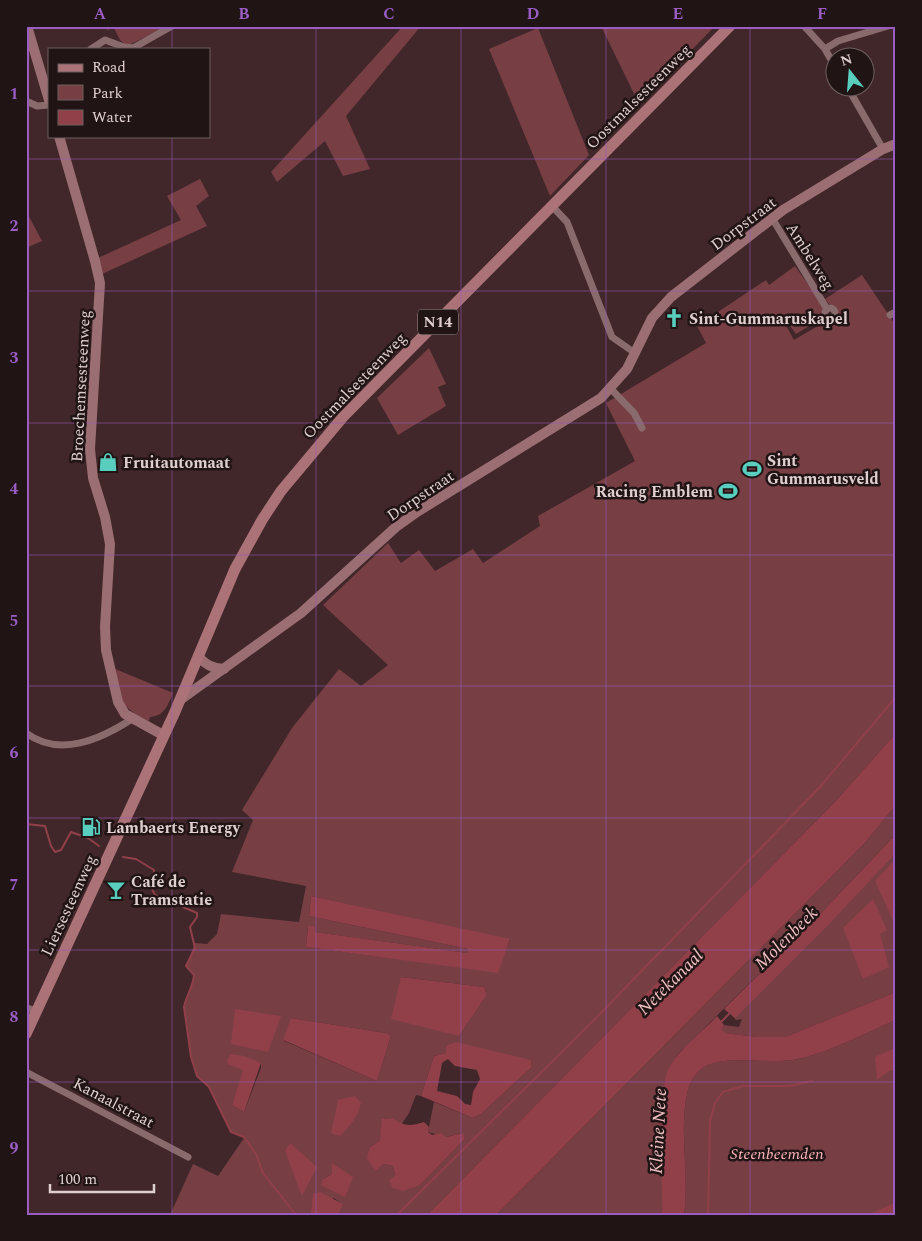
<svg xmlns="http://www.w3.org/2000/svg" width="922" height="1241" font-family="Spectral,serif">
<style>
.green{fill:#773f44;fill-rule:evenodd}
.water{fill:#91404a;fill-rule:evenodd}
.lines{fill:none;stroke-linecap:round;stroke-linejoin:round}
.stream{stroke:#91404a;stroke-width:2}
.street{stroke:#8a6b6d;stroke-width:7}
.secondary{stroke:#9a6e72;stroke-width:10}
.primary{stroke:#ab7277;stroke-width:11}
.grid{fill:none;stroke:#995dc4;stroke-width:1;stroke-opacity:0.55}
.labels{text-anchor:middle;stroke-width:5;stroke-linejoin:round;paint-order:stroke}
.shield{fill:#201415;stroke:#a69797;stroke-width:1}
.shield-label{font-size:15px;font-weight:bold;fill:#e0cfcf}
.street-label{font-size:16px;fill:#e0cfcf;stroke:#201415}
.poi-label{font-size:16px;font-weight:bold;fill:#e0cfcf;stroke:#201415;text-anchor:start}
.park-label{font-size:16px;font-style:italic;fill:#feb6bb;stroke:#201415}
.water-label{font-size:18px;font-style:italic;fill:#f1c0c3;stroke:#201415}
.neatline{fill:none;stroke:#995dc4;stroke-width:2}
.grid-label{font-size:16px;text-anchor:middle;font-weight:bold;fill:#995dc4}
</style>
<rect width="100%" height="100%" fill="#412729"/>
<path class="green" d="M105 26H167L127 46 120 40 114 28 107 30Z
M403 26H421L346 116 370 169 343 176 325 141 277 182 271 172Z
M601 26H715L639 104Z
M538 28 589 155 550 196 489 49Z
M200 179 209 196 196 206 207 226 102 274 98 258 181 220 167 196Z
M26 211 42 241 26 248Z
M795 266 825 308 824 317 796 334 785 319 783 320 794 340 828 320 831 323 840 318 835 306 829 304 825 299 862 275 896 326V733L833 804 427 1215H338L342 1204 334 1198 311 1213 319 1215H170L193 1164 218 1176 244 1138 231 1132 209 1087 197 1076 191 1058 184 1007C186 996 193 987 194 975L186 966 195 943 207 944 217 934 221 914 299 922 306 886 232 872 253 820 242 810 292 728 339 669 361 686 388 665 323 605 388 543 401 563 419 550 435 571 473 549 483 563 540 526 538 516 635 461 606 403 706 343 697 326 766 280 769 285ZM311 896 510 940 497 972 306 947 308 926H314V932L468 953V949L309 916ZM401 977 484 987 487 995 459 1036ZM291 1018 386 1033 391 1036 377 1081 284 1041ZM446 1053 531 1060 532 1067 481 1114 473 1118 434 1102 428 1132 446 1137 462 1133 465 1139 420 1185 395 1175 393 1166 383 1164 370 1147 380 1140 383 1119 393 1118 401 1125 409 1113 416 1095 421 1096 434 1056ZM261 1063V1068L244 1112 232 1105 244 1070ZM333 1164 345 1197 323 1179 332 1174Z
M429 348 446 384 438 387 446 406 398 435 377 398Z
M113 668 173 693C168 704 165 716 150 717L149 721C119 708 120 697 113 668Z
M896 805V834L892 838 821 913 679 1053 669 1068 662 1215H496L864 844Z
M896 845V992L785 1037H757L724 1033 720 1029 724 1025 739 1027 742 1019 736 1020 730 1013Z
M896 1020V1215H684C690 1174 678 1130 688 1090 691 1079 697 1071 706 1066 729 1055 767 1064 793 1060 824 1055 866 1033 896 1020Z"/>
<path class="water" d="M896 733V805L864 844 496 1215H427L833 804Z
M896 834V853L829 924 735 1018 724 1009 821 913Z
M896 858V927L875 881Z
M311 896 510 939 498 973 306 947 308 926H315V932L468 953V949L309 916Z
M873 899 887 930 880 934 889 967 863 979 843 928Z
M401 977 484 987 487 995 459 1036 391 1019Z
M896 992V1020C866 1033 824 1055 793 1060 767 1064 729 1055 706 1066 697 1071 691 1079 688 1090 678 1130 690 1174 684 1215H662C663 1184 656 1089 670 1066 681 1047 702 1032 717 1016L724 1025 721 1029 725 1033 757 1037H785Z
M235 1009 281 1016 268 1052 231 1044Z
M291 1018 386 1033 391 1036 377 1081 283 1040Z
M456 1042 531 1060 532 1067 481 1114 473 1118 421 1096 434 1056 446 1053V1046ZM448 1059 455 1066 477 1070 480 1079 473 1092 471 1105 465 1104 457 1096 437 1091 442 1063Z
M893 1049H896V1069L889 1071 877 1080 875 1057Z
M231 1054 244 1056 261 1063 244 1112 232 1105 243 1070 228 1064 227 1060Z
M355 1096 361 1103C358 1116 350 1126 340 1136L331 1133 338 1100Z
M393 1118C404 1127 410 1126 424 1122L429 1127 428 1132 432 1135 441 1133 446 1137 463 1133 465 1139 420 1185 403 1191 393 1188 389 1181 395 1175 393 1166 383 1164 375 1171 367 1158 370 1147 380 1140 382 1119Z
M290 1143 317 1167 302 1196 285 1151Z
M332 1163 353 1177 345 1197 321 1185 323 1179 332 1174Z
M320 1192 343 1204 338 1215 311 1213 313 1194Z
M896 1202V1215H868Z"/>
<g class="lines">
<path class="stream" d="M26 824 45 826 51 846 55 852 61 850 71 832 88 838 99 846
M123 857 136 859 154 870 152 889 155 895 197 913V917L190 927 195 948 186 966 194 975C193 987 186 996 184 1007L191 1057 197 1076 209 1087 231 1132 244 1137 256 1154 263 1173 296 1215
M720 1023 731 1012
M397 1215 594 1020 819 788 896 697
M708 1215 710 1121 715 1103 723 1092 743 1086H789L812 1081"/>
<path class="street" d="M804 26 825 49 834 65
M91 49 105 40 124 47 133 48 172 26
M825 49 838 41 888 26
M848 88 883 149
M26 101 37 106 49 105
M552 206 567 222 612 337 635 353
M772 218 827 309
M825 313a5 5 0 1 1 10 0a5 5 0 1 1-10 0Z
M890 315 896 312
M611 389 634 413 642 428
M26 733C60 758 101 739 132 719
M26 1008 37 1011
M26 1072 188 1157"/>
<path class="secondary" d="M27 26 49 100
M59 136 95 261 100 283 90 449 93 478 105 517 110 544 105 627 106 650 118 702 125 714 163 735
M198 656C206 665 212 668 224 669
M180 700 301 613 396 527 417 512 601 398 627 369 652 318 671 297 783 210 883 149 896 144"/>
<path class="primary" d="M26 1034 174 714 235 569 262 520 281 491 343 417 730 26"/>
</g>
<path class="grid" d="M172 26V49M316 26V1215M461 26V1215M606 26V1215M750 26V1215M172 136V1215M26 159H896M26 291H896M26 423H896M26 555H896M26 686H896M26 818H896M26 950H896M26 1082H896"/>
<defs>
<g id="church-bare" transform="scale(1.5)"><path d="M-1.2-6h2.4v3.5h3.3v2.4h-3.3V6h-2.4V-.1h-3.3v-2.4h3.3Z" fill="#5acebe" stroke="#201415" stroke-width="2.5" paint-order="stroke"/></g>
<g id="shop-bare" transform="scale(1.5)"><path d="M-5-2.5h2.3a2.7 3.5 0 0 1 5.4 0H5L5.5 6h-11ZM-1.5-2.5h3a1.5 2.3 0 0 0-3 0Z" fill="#5acebe" stroke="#201415" stroke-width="2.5" paint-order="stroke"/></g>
<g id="stadium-bare" transform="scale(1.5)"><path d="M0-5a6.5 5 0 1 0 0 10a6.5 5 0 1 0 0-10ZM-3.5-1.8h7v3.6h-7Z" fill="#5acebe" stroke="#201415" stroke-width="2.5" paint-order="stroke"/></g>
<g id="fuel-bare" transform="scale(1.5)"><path d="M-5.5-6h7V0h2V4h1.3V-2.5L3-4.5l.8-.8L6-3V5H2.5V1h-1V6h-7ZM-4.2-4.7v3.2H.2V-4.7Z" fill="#5acebe" stroke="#201415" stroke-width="2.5" paint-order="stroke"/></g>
<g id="bar-bare" transform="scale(1.5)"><path d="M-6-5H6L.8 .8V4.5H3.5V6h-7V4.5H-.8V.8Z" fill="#5acebe" stroke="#201415" stroke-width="2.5" paint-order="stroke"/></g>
</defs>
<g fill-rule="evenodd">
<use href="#church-bare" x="674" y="318"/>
<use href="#shop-bare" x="108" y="462"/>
<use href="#stadium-bare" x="752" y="469"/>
<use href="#stadium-bare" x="728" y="491"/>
<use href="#fuel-bare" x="91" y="827"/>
<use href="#bar-bare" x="116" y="890"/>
</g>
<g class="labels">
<rect class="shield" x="418" y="309.5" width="40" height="25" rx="4"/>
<g class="shield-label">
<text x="438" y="327">N14</text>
</g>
<g class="street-label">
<text transform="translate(638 96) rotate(-45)" y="6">Oostmalsesteenweg</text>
<text transform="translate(743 223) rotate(-37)" y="6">Dorpstraat</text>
<text transform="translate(811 256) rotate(58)" y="6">Ambelweg</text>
<text transform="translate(354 385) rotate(-46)" y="6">Oostmalsesteenweg</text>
<text transform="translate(80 386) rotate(-87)" y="6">Broechemsesteenweg</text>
<text transform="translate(420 495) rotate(-34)" y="6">Dorpstraat</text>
<text transform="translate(68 905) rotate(-65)" y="6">Liersesteenweg</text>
<text transform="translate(114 1102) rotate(28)" y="6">Kanaalstraat</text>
</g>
<g class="poi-label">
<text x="689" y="324">Sint-Gummaruskapel</text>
<text x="767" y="466">Sint<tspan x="767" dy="18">Gummarusveld</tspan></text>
<text x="123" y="468">Fruitautomaat</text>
<text x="713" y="497" text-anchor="end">Racing Emblem</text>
<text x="106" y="833">Lambaerts Energy</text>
<text x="131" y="887">Café de<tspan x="131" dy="18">Tramstatie</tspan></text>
</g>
<g class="park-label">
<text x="777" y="1159">Steenbeemden</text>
</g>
<g class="water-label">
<text transform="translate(786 938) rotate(-45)" y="6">Molenbeek</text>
<text transform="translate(670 982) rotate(-45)" y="6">Netekanaal</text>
<text transform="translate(658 1131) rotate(-87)" y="6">Kleine Nete</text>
</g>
</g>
<rect width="922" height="1241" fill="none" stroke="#201415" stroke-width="55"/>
<rect x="48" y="48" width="162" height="90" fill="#201415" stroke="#6d5f5f"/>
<rect x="58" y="64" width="25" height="8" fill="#ab7277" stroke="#6d5f5f"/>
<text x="92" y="72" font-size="15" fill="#e0cfcf">Road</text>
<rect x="58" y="85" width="25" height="15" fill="#773f44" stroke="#6d5f5f"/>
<text x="92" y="98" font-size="15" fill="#e0cfcf">Park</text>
<rect x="58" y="110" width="25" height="15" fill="#91404a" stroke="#6d5f5f"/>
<text x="92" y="122" font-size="15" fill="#e0cfcf">Water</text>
<g transform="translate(850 72) rotate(343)"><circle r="24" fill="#201415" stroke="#6d5f5f"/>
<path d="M0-4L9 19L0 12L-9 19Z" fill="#5acebe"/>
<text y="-8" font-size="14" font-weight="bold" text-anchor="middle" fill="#e0cfcf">N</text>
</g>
<path d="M50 1184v8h104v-8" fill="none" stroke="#e0cfcf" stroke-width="2.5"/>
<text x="58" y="1184" font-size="15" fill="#e0cfcf" stroke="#201415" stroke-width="4" paint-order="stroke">100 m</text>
<rect x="28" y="28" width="866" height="1186" class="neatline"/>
<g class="grid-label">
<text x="100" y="19">A</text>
<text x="244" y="19">B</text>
<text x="389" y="19">C</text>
<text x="533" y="19">D</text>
<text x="678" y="19">E</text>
<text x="822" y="19">F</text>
<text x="14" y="99">1</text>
<text x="14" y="231">2</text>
<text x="14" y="363">3</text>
<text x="14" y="494">4</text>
<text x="14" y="626">5</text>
<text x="14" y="758">6</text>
<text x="14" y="890">7</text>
<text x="14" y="1022">8</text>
<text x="14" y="1153">9</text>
</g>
</svg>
